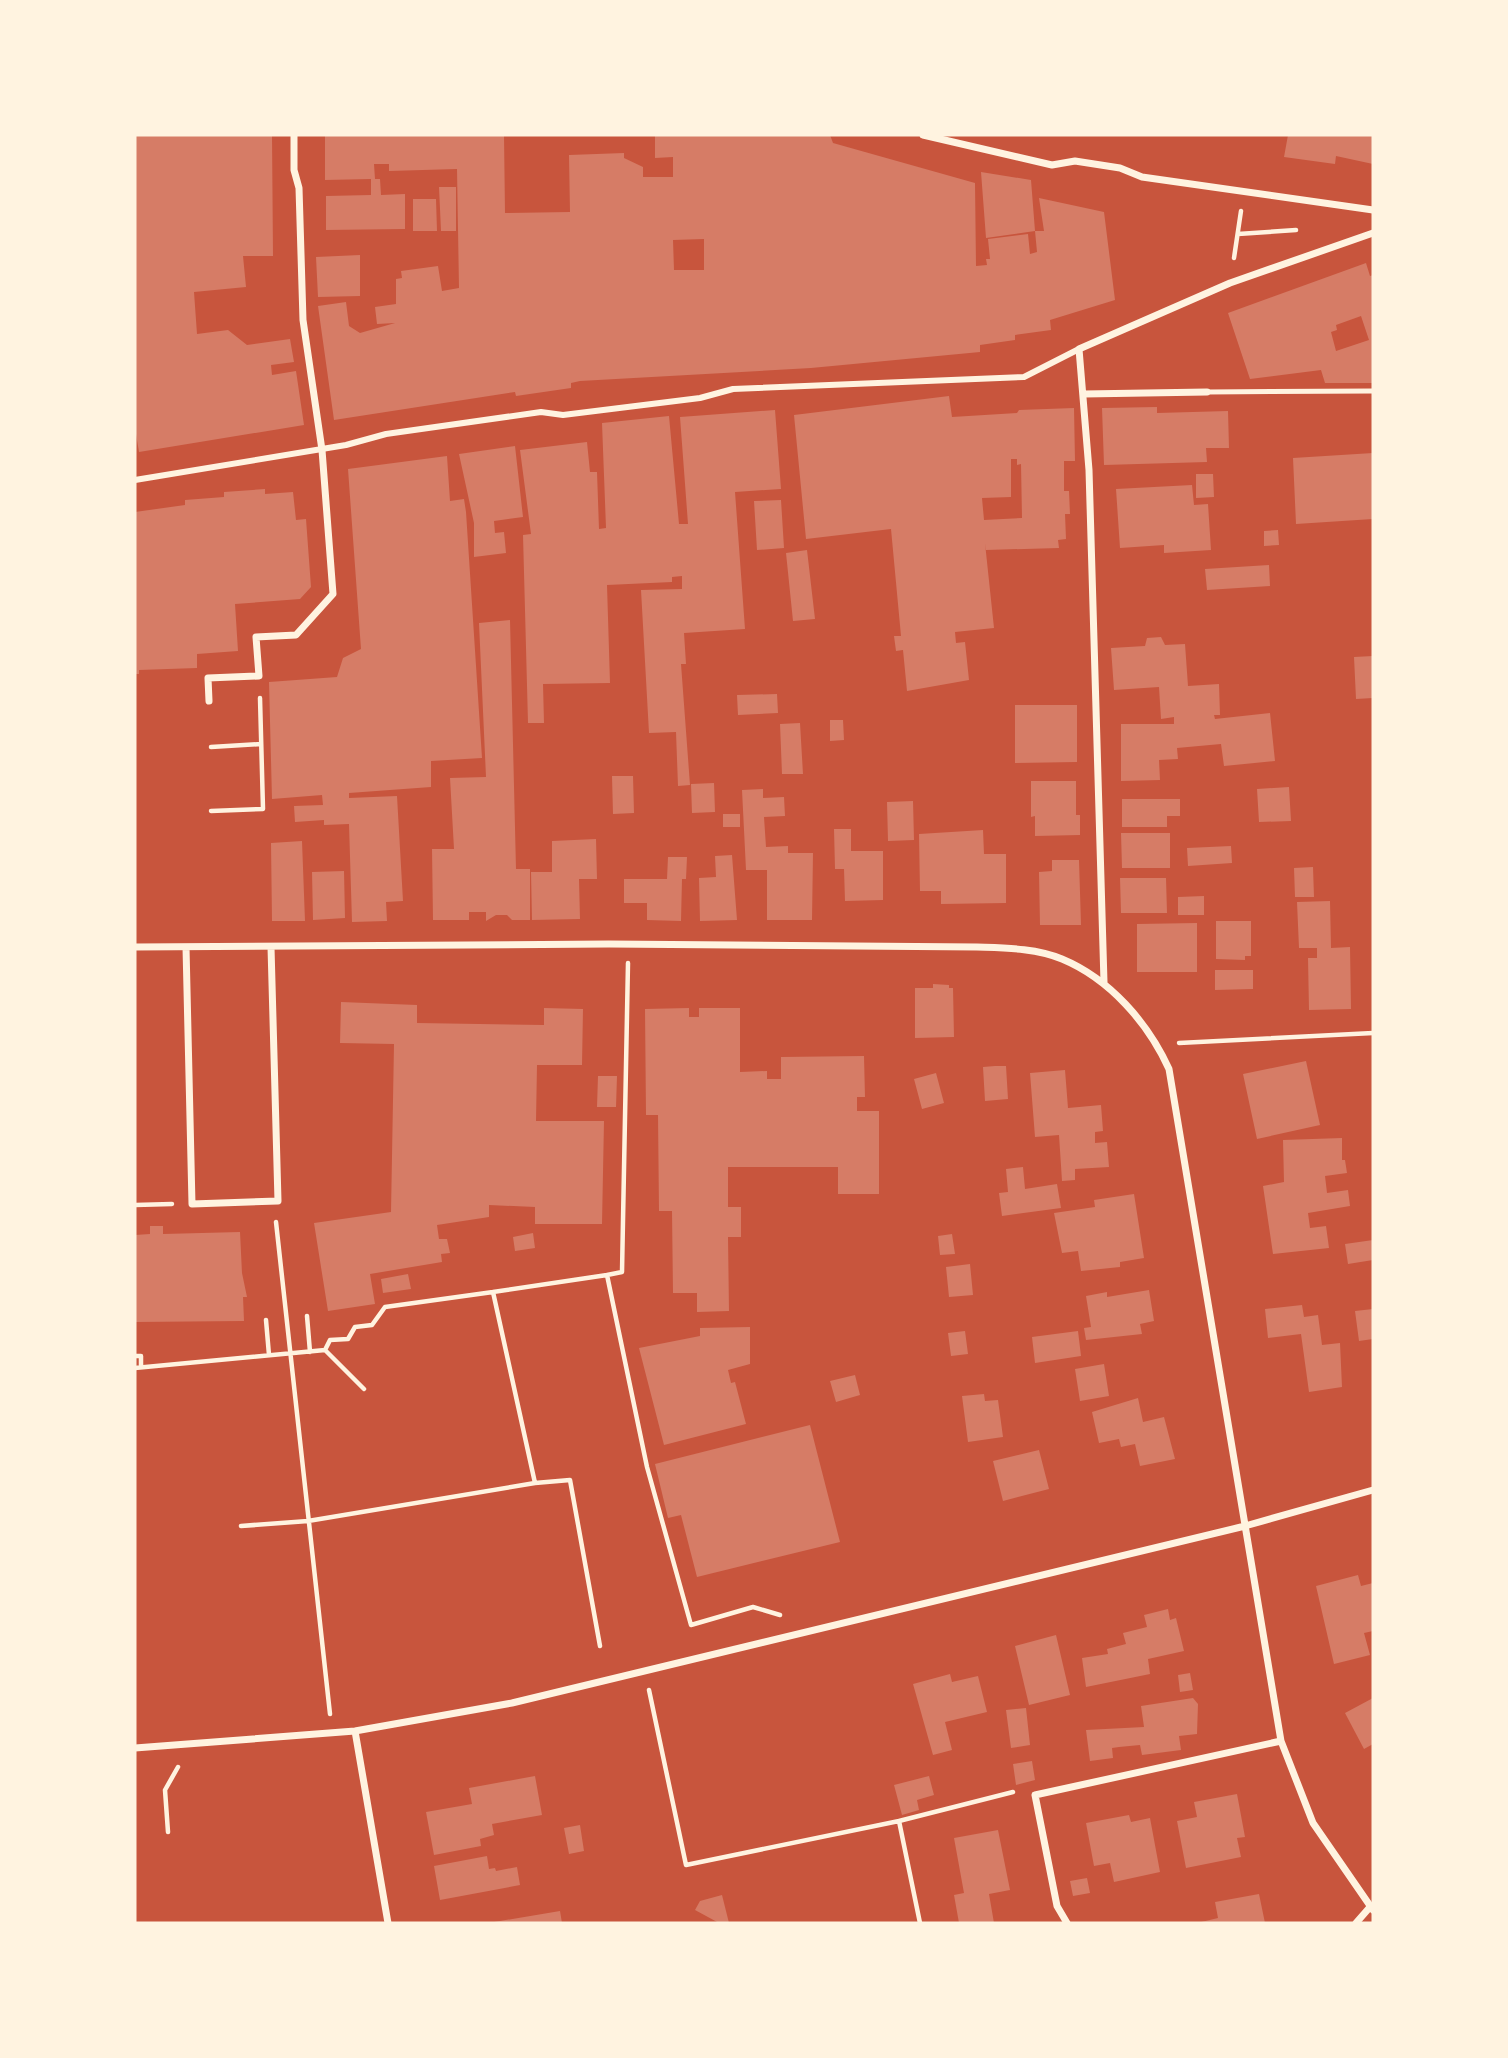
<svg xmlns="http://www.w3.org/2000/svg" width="1508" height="2058" font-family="'Noto Serif',serif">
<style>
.building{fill:#d67c66;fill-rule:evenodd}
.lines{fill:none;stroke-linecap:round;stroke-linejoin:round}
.path{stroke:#fff3e0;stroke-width:4.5}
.service{stroke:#fff3e0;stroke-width:5}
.pedestrian{stroke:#fff3e0;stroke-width:6}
.minor{stroke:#fff3e0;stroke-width:7}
</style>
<rect width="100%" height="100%" fill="#c8553d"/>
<path class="building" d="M135 135H272L273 256H243L246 287 194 292 197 334 228 330 247 345 290 339 294 362 271 365 272 375 296 371 304 425 139 452 135 428Z
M325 135H504L505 213 570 212 569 155 624 153V158L643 167V177H673V157L655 158V135H830L833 143 975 183 976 266 987 265 986 259H990L988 239 1028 234 1030 254 1037 252 1035 231H1044L1039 198 1104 212 1115 300 1050 320 1051 330 1015 335V340L980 345V352L811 368 580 381 571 383V388L516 396 515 392 334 420 318 306 346 302 349 326 360 333 395 323 377 324 375 307 396 304V279L402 278 401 271 438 266 442 291 459 288 457 169 389 171V164H374L375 179H380L381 195 405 194V229L326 230V196L371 195V179L325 180ZM704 239V270H674L673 240Z
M1288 135H1373V164L1336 156 1335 164 1284 157Z
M981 172 1031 180 1035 231 986 238Z
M439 187H456V231H441Z
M413 199H436L437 231H413Z
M360 255V296L318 297 316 257Z
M1366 263 1370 276 1373 275V383H1325L1321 370 1250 379 1228 313ZM1361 316 1369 340 1336 351 1331 332 1337 330 1336 325Z
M949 396 952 417 1017 413 1019 410 1074 408 1075 461H1064V491H1069L1070 514H1065L1066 539 1058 540 1059 548 986 550 985 543 994 628 955 632 956 643 965 642 969 680 907 691 903 650 896 651 894 636H901L891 529 806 539 794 415ZM1011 459H1017V465L1021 464 1022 518 984 520 982 498 1011 497Z
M1157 407V413L1228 411 1229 448H1206L1207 462 1104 465 1102 408Z
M775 410 781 489 735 492 745 629 684 633 686 664H681L690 785 678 786 676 732 649 733 641 590 682 589V576L672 577V582L607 585 610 683 543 684 544 723H528L523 535 531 534 520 450 587 442 590 472H597L599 529 606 528 602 423 669 416 679 524H688L680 417Z
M515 446 523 517 494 521 495 533 504 532 506 553 474 557V523L459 454Z
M1373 453V519L1296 524 1293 458Z
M447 456 450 501 464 499 466 512 482 758 431 761V787L349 793V798L397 796 403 901 386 902 387 921 352 922 349 824 324 825V820L295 822 294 806 323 805 322 795 272 799 269 682 337 677 343 658 361 649 348 469Z
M1196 474H1213L1214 497 1196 498Z
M1192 485 1194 505 1208 504 1211 550 1164 553V545L1120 548 1116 489Z
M265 489V494L293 492 296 520 306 519 311 587 300 599 235 604 238 651 197 654V668L139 670V674H135V512L185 505V500L224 497V492Z
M781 500 784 548 757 550 754 501Z
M1278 530 1279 545 1264 546V531Z
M807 550 815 619 793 621 786 553Z
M1269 565 1270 586 1207 590 1205 569Z
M510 620 516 869H530V920H512L507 915H496L486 921V912H469V920H433L432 849H454L450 778 486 777 479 623Z
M1161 637 1165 645 1185 644 1188 686 1219 684 1220 715H1214L1215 719 1270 713 1275 761 1224 766 1221 744 1177 748 1178 759 1159 760 1160 780 1121 781V724H1174V717L1161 719 1159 687 1114 690 1111 648 1145 646 1147 638Z
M1373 656V698L1356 699 1354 657Z
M777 694 778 713 738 715 737 695Z
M1015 705H1077V762L1015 763Z
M830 720H843L844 740 830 741Z
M800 723 803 774H782L780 724Z
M612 776H633L634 813 613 814Z
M1031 781H1076V815H1080V835L1035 836V816L1031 817Z
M714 783 715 812 692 813 691 784Z
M1289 787 1291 821 1259 822 1257 789Z
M763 789V798L784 797 785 816 764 817 766 847 788 846V853H813L812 920H767V870H746L742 790Z
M1122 799H1180V816H1167V827H1122Z
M913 801 914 840 888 841 887 802Z
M723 814H740V827H723Z
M834 829H851V851H883V900L845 901 844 869H835Z
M983 830 984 854H1006V903L941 904V891H920L919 834Z
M1121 833H1170V868H1122Z
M596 839 597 879H579L580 919 532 920 531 872H552V841Z
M302 841 305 921H272L271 843Z
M1231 846 1232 863 1188 866 1187 848Z
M732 855 737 920 700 921 699 878 716 877 715 856Z
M668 857H687L686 879H682L681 921 647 920V903H624V879H667Z
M1052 860H1079L1081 925H1040L1039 872 1052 871Z
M1313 867 1314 897H1295L1294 868Z
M344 871 345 918 313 920 312 872Z
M1120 878H1166L1167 913H1121Z
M1204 896V915H1178V897Z
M1330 901 1331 948 1350 947 1351 1009 1309 1010 1308 958H1317V948H1299L1297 902Z
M1216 921H1251V956H1245V960L1216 959Z
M1197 923V972H1137V924Z
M1215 970H1253V989L1215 990Z
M933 984 949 985V988H953L954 1037 915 1038V988H933Z
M341 1002 417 1005V1023L544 1025V1008L583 1009 582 1065H537L536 1121H604L602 1224H535V1207L489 1205V1217L437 1225 439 1239H447L450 1253 441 1254 442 1262 370 1274 375 1304 328 1311 314 1223 391 1212 394 1044 340 1043Z
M689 1008V1017H699V1008H740V1072L767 1071V1079H781V1057L864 1056 865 1097H857V1111H879V1194H838V1167H728V1207H741V1237H728L729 1311 697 1312V1293H673L672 1211H659L658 1115H646L645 1009Z
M1306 1061 1320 1125 1257 1139 1243 1074Z
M995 1066H1006L1008 1099 985 1101 983 1067Z
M1065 1070 1068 1108 1101 1105 1103 1131 1095 1132V1143L1107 1142 1109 1167 1075 1169V1180L1062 1181 1059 1135 1035 1137 1030 1073Z
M936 1073 944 1103 922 1109 914 1079Z
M598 1076H617L616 1107H597Z
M1342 1138V1160H1345L1347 1173 1325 1176 1327 1193 1348 1190 1350 1206 1308 1213 1310 1228 1326 1226 1329 1248 1273 1254 1263 1186 1284 1182 1283 1140Z
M1023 1167 1025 1189 1057 1184 1061 1208 1002 1216 999 1193 1008 1192 1006 1169Z
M1134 1194 1144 1258 1120 1262V1267L1081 1271 1078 1251 1062 1253 1054 1213 1095 1207 1094 1200Z
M150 1226H163V1234L240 1232 242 1273 247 1297H243L244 1321 135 1322V1235L150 1234Z
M533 1233 535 1248 515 1251 513 1237Z
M952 1234 955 1254 940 1255 938 1236Z
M1373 1240V1260L1348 1264 1345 1244Z
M970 1264 973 1295 949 1297 946 1267Z
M408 1274 411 1289 383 1293 381 1279Z
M1149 1290 1154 1321 1140 1324 1142 1334 1086 1340 1084 1328 1091 1327 1086 1296 1107 1292V1297Z
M1302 1305 1304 1317 1318 1315 1322 1345 1340 1343 1342 1387 1309 1392 1301 1334 1268 1338 1265 1309Z
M1373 1309V1339L1359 1341 1355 1311Z
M750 1327V1364L728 1370 731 1383 735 1382 746 1424 664 1445 639 1348 700 1336V1328Z
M965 1331 968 1354 951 1356 948 1333Z
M1078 1331 1081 1356 1035 1363 1032 1337Z
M1104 1364 1109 1396 1080 1401 1075 1369Z
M855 1375 860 1395 836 1402 830 1381Z
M984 1394 985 1401 998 1400 1003 1437 968 1442 962 1396Z
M1138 1398 1143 1422 1164 1417 1175 1459 1140 1466 1135 1444 1121 1447 1119 1439 1099 1443 1092 1412Z
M810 1425 840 1542 697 1577 681 1515 668 1518 655 1464Z
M1039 1450 1049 1489 1003 1501 993 1461Z
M1358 1575 1361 1586 1373 1583V1631L1364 1633 1370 1655 1334 1664 1316 1586Z
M1168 1609 1170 1620 1176 1618 1184 1651 1148 1659 1150 1674 1086 1687 1082 1658 1108 1654 1107 1649 1126 1644 1123 1633 1147 1627 1144 1615Z
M1056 1635 1070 1695 1029 1705 1015 1646Z
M1190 1673 1193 1690 1180 1692 1178 1675Z
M950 1674 952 1682 978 1676 987 1712 945 1722 952 1750 933 1755 913 1684Z
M1193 1698 1198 1704 1197 1734 1179 1736 1181 1750 1142 1755 1140 1745 1119 1747 1112 1748 1113 1758 1090 1761 1086 1730 1144 1727 1141 1706Z
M1373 1698V1744L1364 1749 1345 1713Z
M1026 1708 1030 1745 1011 1748 1006 1710Z
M1032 1761 1035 1780 1016 1785 1013 1764Z
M535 1776 542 1815 492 1824 494 1835 480 1839 481 1846 434 1855 426 1812 472 1804 469 1788Z
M929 1776 934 1795 917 1800 919 1810 902 1815 894 1785Z
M1237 1794 1245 1837 1237 1838 1241 1857 1186 1868 1177 1821 1197 1817 1194 1802Z
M1129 1815 1131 1822 1150 1818 1160 1872 1114 1882 1110 1863 1094 1866 1086 1823Z
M580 1825 584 1851 569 1854 564 1828Z
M998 1830 1010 1890 989 1894 994 1923H959L954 1895 964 1893 954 1838Z
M487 1856 489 1869 495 1868 496 1871 517 1867 520 1885 440 1900 434 1866Z
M1087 1878 1090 1893 1073 1896 1070 1881Z
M1259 1894 1265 1923H1197L1218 1918 1215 1902Z
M722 1895 729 1923H719L695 1910 700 1901Z
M560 1911 562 1923H494V1922Z"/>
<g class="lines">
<path class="path" d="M1238 234 1296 230
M1234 258 1241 211
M211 747 261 744
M211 811 263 809 260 698
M628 963 622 1272 607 1275 647 1467 691 1625 753 1607 780 1615
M1179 1043 1373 1033
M135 1205 172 1204
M276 1222 330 1714
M493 1292 607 1275
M307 1316 310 1352
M266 1320 269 1355
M325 1350 364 1389
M135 1356H141V1367
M135 1368 325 1350 330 1340 348 1339 355 1327 372 1325 385 1307 493 1292 535 1483 570 1480 600 1646
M241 1526 308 1521 535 1483
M649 1690 686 1865 899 1821 920 1923
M899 1821 1013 1792
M168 1832 165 1790 178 1767"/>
<path class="service" d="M1207 392 1373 391"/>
<path class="pedestrian" d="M135 480 346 445 386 434 541 412 563 415 700 398 733 389 1024 377 1079 349"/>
<path class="minor" d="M923 135 1052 165 1075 161 1120 168 1142 177 1373 210
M1084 394 1207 392
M209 701 208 678 259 676 256 637 296 635 333 594 322 450 303 320 299 188 294 170V135
M135 947 609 944 977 947C1004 948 1036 948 1062 959 1110 979 1148 1023 1169 1069L1281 1741 1313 1823 1373 1910
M186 947 192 1204 278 1201 271 947
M1104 982 1089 470 1079 349 1230 283 1373 233
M355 1731 388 1923
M135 1748 355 1731 512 1703 1245 1526 1373 1490
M1067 1923 1057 1906 1035 1795 1281 1741
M1356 1923 1370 1907"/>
</g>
<rect width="1508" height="2058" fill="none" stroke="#fff3e0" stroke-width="273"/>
</svg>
